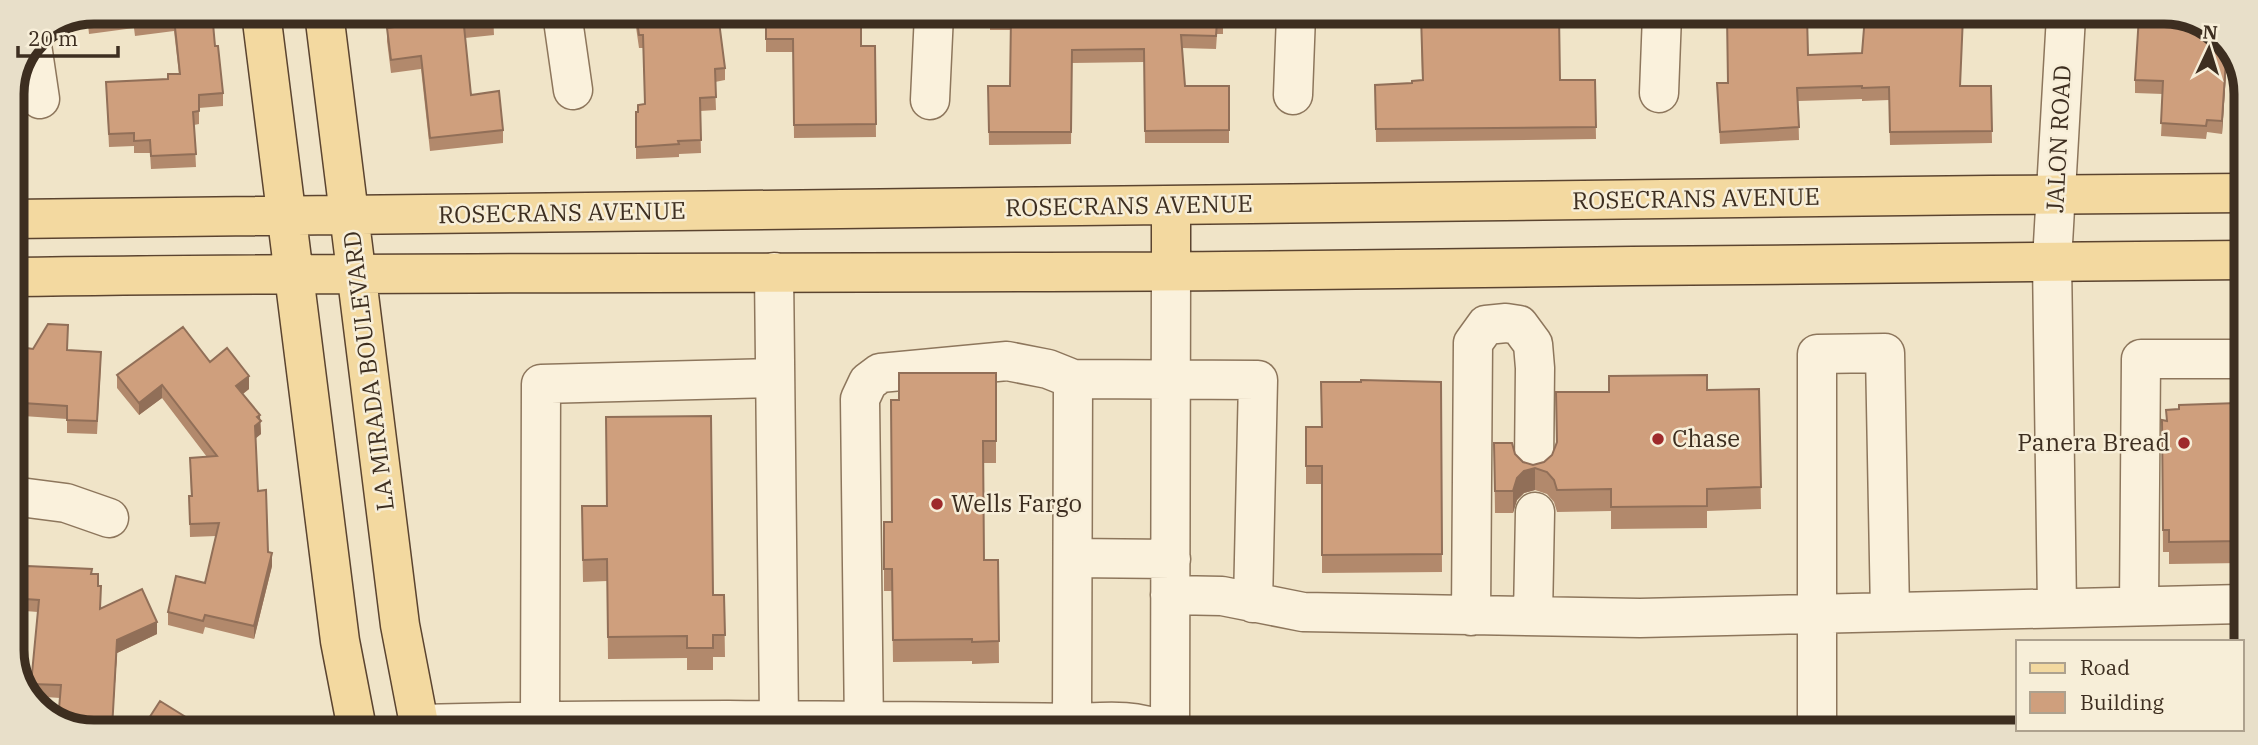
<svg xmlns="http://www.w3.org/2000/svg" width="2258" height="745" font-family="'IBM Plex Serif',serif">
<style>
.lines{fill:none;stroke-linecap:round;stroke-linejoin:round}
.minor-casing{stroke:#8d765c;stroke-width:41}
.major-casing{stroke:#5b4430;stroke-width:41}
.minor{stroke:#faf1dc;stroke-width:38}
.major{stroke:#f3d9a0;stroke-width:38}
.wall{fill:#b2896c}
.shaded-wall{fill:#916f58}
.building{fill:#cf9f7d;stroke:#916f58;stroke-width:2}
.poi-dot{fill:#9e2a2b;stroke:#f7eed8;stroke-width:2.5}
.labels{text-anchor:middle;stroke-width:5;stroke-linejoin:round;paint-order:stroke}
.street-label{font-size:24px;fill:#3d2e20;stroke:#f7eed8}
.poi-label{font-size:24px;fill:#3d2e20;stroke:#f7eed8;text-anchor:start}
.rim{fill:none;stroke:#3d2e20;stroke-width:9}
</style>
<rect width="100%" height="100%" fill="#f0e4c8"/>
<g class="lines">
<g class="minor-casing">
<path id="minor" d="M562 13 573 90
M32 45 40 99
M1659 93 1662 15
M1293 95 1296 15
M930 100 934 14
M774 272 779 719
M12 496 66 503 109 518
M1073 558 1171 559
M1170 595 1222 596 1303 612 1640 618 2242 604
M2139 606 2141 359H2244
M2057 607 2052 261 2066 16
M1471 616 1473 343 1486 325 1506 323 1519 325 1533 344 1535 368 1534 465
M1533 616 1535 512
M540 722 541 384 775 378
M1072 723 1073 379
M419 724C637 718 854 720 1072 723 1105 722 1132 718 1163 731
M864 730 860 399 868 382 880 373 1007 361 1048 369 1073 379 1258 380 1253 603
M1170 731 1171 271
M1817 732V354L1885 353 1890 612"/>
</g>
<g class="major-casing">
<path id="major" d="M261 13 340 641 357 729
M324 13 400 625 420 729
M1171 205V271
M12 219 1990 195 2245 193
M12 277C416 271 820 274 1224 271 1564 268 1904 261 2244 260"/>
</g>
<use href="#minor" class="minor"/>
<use href="#major" class="major"/>
</g>
<path class="wall" d="M94 12H183L215 46 223 93V106L199 108V124L194 125 196 167 151 169 150 153H134V146L109 147 106 82 168 79 179 74 174 31 135 36 134 28 89 34 87 15Z
M412 13H493L494 35 465 38 471 95 503 130V143L430 151 421 69 391 73 387 41V28L414 24Z
M634 13 718 14 725 68V80L715 82 716 110 700 111 701 153 679 154V157L636 159V112H638L645 104 643 48H639Z
M766 14 861 46H875L876 137 794 138 793 52H766Z
M990 14 1086 17H1155L1223 15V34H1217L1216 49 1182 48 1185 86H1229V143H1145L1144 62 1072 63 1071 144 989 145 988 86H1010L1011 30H990Z
M1370 15H1559L1560 80H1595L1596 139 1376 142 1375 85 1412 83 1422 80 1421 28 1370 24Z
M1865 16H1992L1991 22 1963 20 1960 86H1991L1992 143 1890 145 1889 100 1862 101V99L1798 101 1799 140 1720 144 1717 83H1728L1808 55 1862 53Z
M2228 43 2222 134 2207 132 2206 139 2161 136 2163 94 2135 93V80Z
M68 338 67 351 101 365 97 434 67 433V419L23 416V403L33 349Z
M210 362 249 389 243 394 260 420 261 434 255 438 258 491 268 552 272 566 254 639 205 627 203 634 168 625V612L205 583 216 536 190 537 189 496H191L190 458 207 457 162 398 139 415 117 388V375Z
M996 373V463H983L984 560H998L999 663 972 664V661L893 662 892 591H884V522H892L899 400Z
M1441 382 1442 572 1322 573V484H1306V427H1321Z
M1759 389 1761 509 1707 511V528L1611 529V511L1557 512 1554 502 1547 494 1535 490 1524 493 1517 500 1513 513H1495L1494 443 1515 454 1523 462 1533 465 1544 462 1552 455 1557 443 1707 390Z
M2239 407H2243L2242 563 2169 564V552H2163L2162 420 2166 421Z
M582 528 713 595H724L725 657H713V670H687V658L608 659 607 581 583 582Z
M92 574 98 586 101 599V608L157 634 117 653 112 729H68L60 698 31 696V684L38 612 25 611V599Z"/>
<path class="shaded-wall" d="M2227 43H2228L2222 134V121Z
M249 376V389L236 399V386Z
M162 385V398L139 415V403Z
M260 415 261 434 255 439V426L257 417Z
M1535 468V490L1524 493 1517 500 1513 513V491L1517 478 1524 471Z
M272 553V566L254 639V626Z
M157 622V634L117 653 112 729 117 640Z"/>
<path class="building" d="M94 12H183V14L212 12 215 46H218L223 93 199 95V111L193 112 196 154 151 156 150 140 134 141V133L109 134 106 82 168 79V74H180L174 18 135 23 134 16 89 21 88 15Z
M414 13H493L494 22 464 26 471 95 499 91 503 130 430 138 421 56 391 60 387 28 416 24Z
M636 13 718 14 725 68 715 69 716 97 700 98 701 140 678 141 679 144 636 147V112H638V105L645 104 643 35H639Z
M766 14H861V46H875L876 124 794 125 793 39H766Z
M990 14H1086V17H1155V14L1223 15V21H1217L1216 36 1181 35 1185 86H1229V130L1145 131 1144 49 1072 50 1071 132H989L988 86H1010L1011 17H990Z
M1413 15H1559L1560 80H1595L1596 127 1376 129 1375 85 1412 83V81L1423 80 1421 16Z
M1727 16H1807L1808 55 1862 53 1865 16H1963L1960 86H1991L1992 131 1890 132 1889 87 1862 88V86L1797 88 1799 127 1720 132 1717 83H1728Z
M2139 16H2190L2227 43 2222 121 2207 120 2206 126 2161 123 2163 81 2135 80Z
M48 324 68 325 67 350 101 352 97 421 67 420V406L23 403 26 348 33 349Z
M183 327 210 362 227 348 249 376 236 386 260 415 257 417 261 421 255 426 258 491 266 490 268 552 272 553 254 626 205 615 203 621 168 612 176 576 205 583 219 523 190 524 189 496H192L190 458 217 456 162 385 139 403 117 375Z
M899 373H996V441H983L984 560H998L999 641 972 642V639L893 640 892 569H884V522H892L891 400H899Z
M1707 375V390L1759 389 1761 487 1707 489V506L1611 507V489L1557 490 1554 480 1547 472 1535 468 1524 471 1517 478 1513 491H1495L1494 443H1512L1515 454 1523 462 1533 465 1544 462 1552 455 1557 442 1556 392H1609V376Z
M1361 380 1441 382 1442 554 1322 555V466H1306V427H1322L1321 382H1361Z
M2238 403 2239 407H2243L2242 541 2169 542V530H2163L2162 420 2167 421 2166 410 2179 409V405Z
M711 416 713 595H724L725 635H713V648H687V636L608 637 607 559 583 560 582 506H607L606 417Z
M27 566 92 569 91 574H98V586H101L100 609 142 589 157 622 117 640 112 729H68L58 721 61 685 31 684 39 600 25 599Z
M160 701 205 729H142Z
M212 722 222 729H208Z"/>
<g class="poi-dot">
<circle cx="1658" cy="439" r="7"/>
<circle cx="2184" cy="443" r="7"/>
<circle cx="937" cy="504" r="7"/>
</g>
<g class="labels">
<g class="street-label">
<text transform="translate(2059 139) rotate(-87)" y="8">JALON ROAD</text>
<text transform="translate(1696 199) rotate(-1)" y="8">ROSECRANS AVENUE</text>
<text transform="translate(1129 206) rotate(-1)" y="8">ROSECRANS AVENUE</text>
<text transform="translate(562 213) rotate(-1)" y="8">ROSECRANS AVENUE</text>
<text transform="translate(369 371) rotate(-97)" y="8">LA MIRADA BOULEVARD</text>
</g>
<g class="poi-label">
<text x="1672" y="447">Chase</text>
<text x="2170" y="451" text-anchor="end">Panera Bread</text>
<text x="951" y="512">Wells Fargo</text>
</g>
</g>
<path d="M0 0H2258V745H0ZM94 24H2164A70 70 0 0 1 2234 94V650A70 70 0 0 1 2164 720H94A70 70 0 0 1 24 650V94A70 70 0 0 1 94 24Z" fill="#e8dfc9" fill-rule="evenodd"/>
<path class="rim" d="M94 24H2164A70 70 0 0 1 2234 94V650A70 70 0 0 1 2164 720H94A70 70 0 0 1 24 650V94A70 70 0 0 1 94 24Z"/>
<rect x="2016" y="640" width="228" height="91" fill="#f7eed8" stroke="#ada18e" stroke-width="2"/>
<rect x="2030" y="663" width="35" height="10" fill="#f3d9a0" stroke="#ada18e" stroke-width="2"/>
<text x="2080" y="675" font-size="21" fill="#3d2e20">Road</text>
<rect x="2030" y="692" width="35" height="21" fill="#cf9f7d" stroke="#ada18e" stroke-width="2"/>
<text x="2080" y="710" font-size="21" fill="#3d2e20">Building</text>
<g transform="translate(2209 49) rotate(4)" stroke="#f7eed8" stroke-width="5" paint-order="stroke">
<path d="M0-5L12 26L0 18L-12 26Z" fill="#3d2e20"/>
<text y="-10" font-size="19" font-weight="bold" text-anchor="middle" fill="#3d2e20">N</text>
</g>
<path d="M18 46v10h100v-10" fill="none" stroke="#3d2e20" stroke-width="3.5"/>
<text x="28" y="46" font-size="21" fill="#3d2e20" stroke="#f7eed8" stroke-width="5" paint-order="stroke">20 m</text>
</svg>
